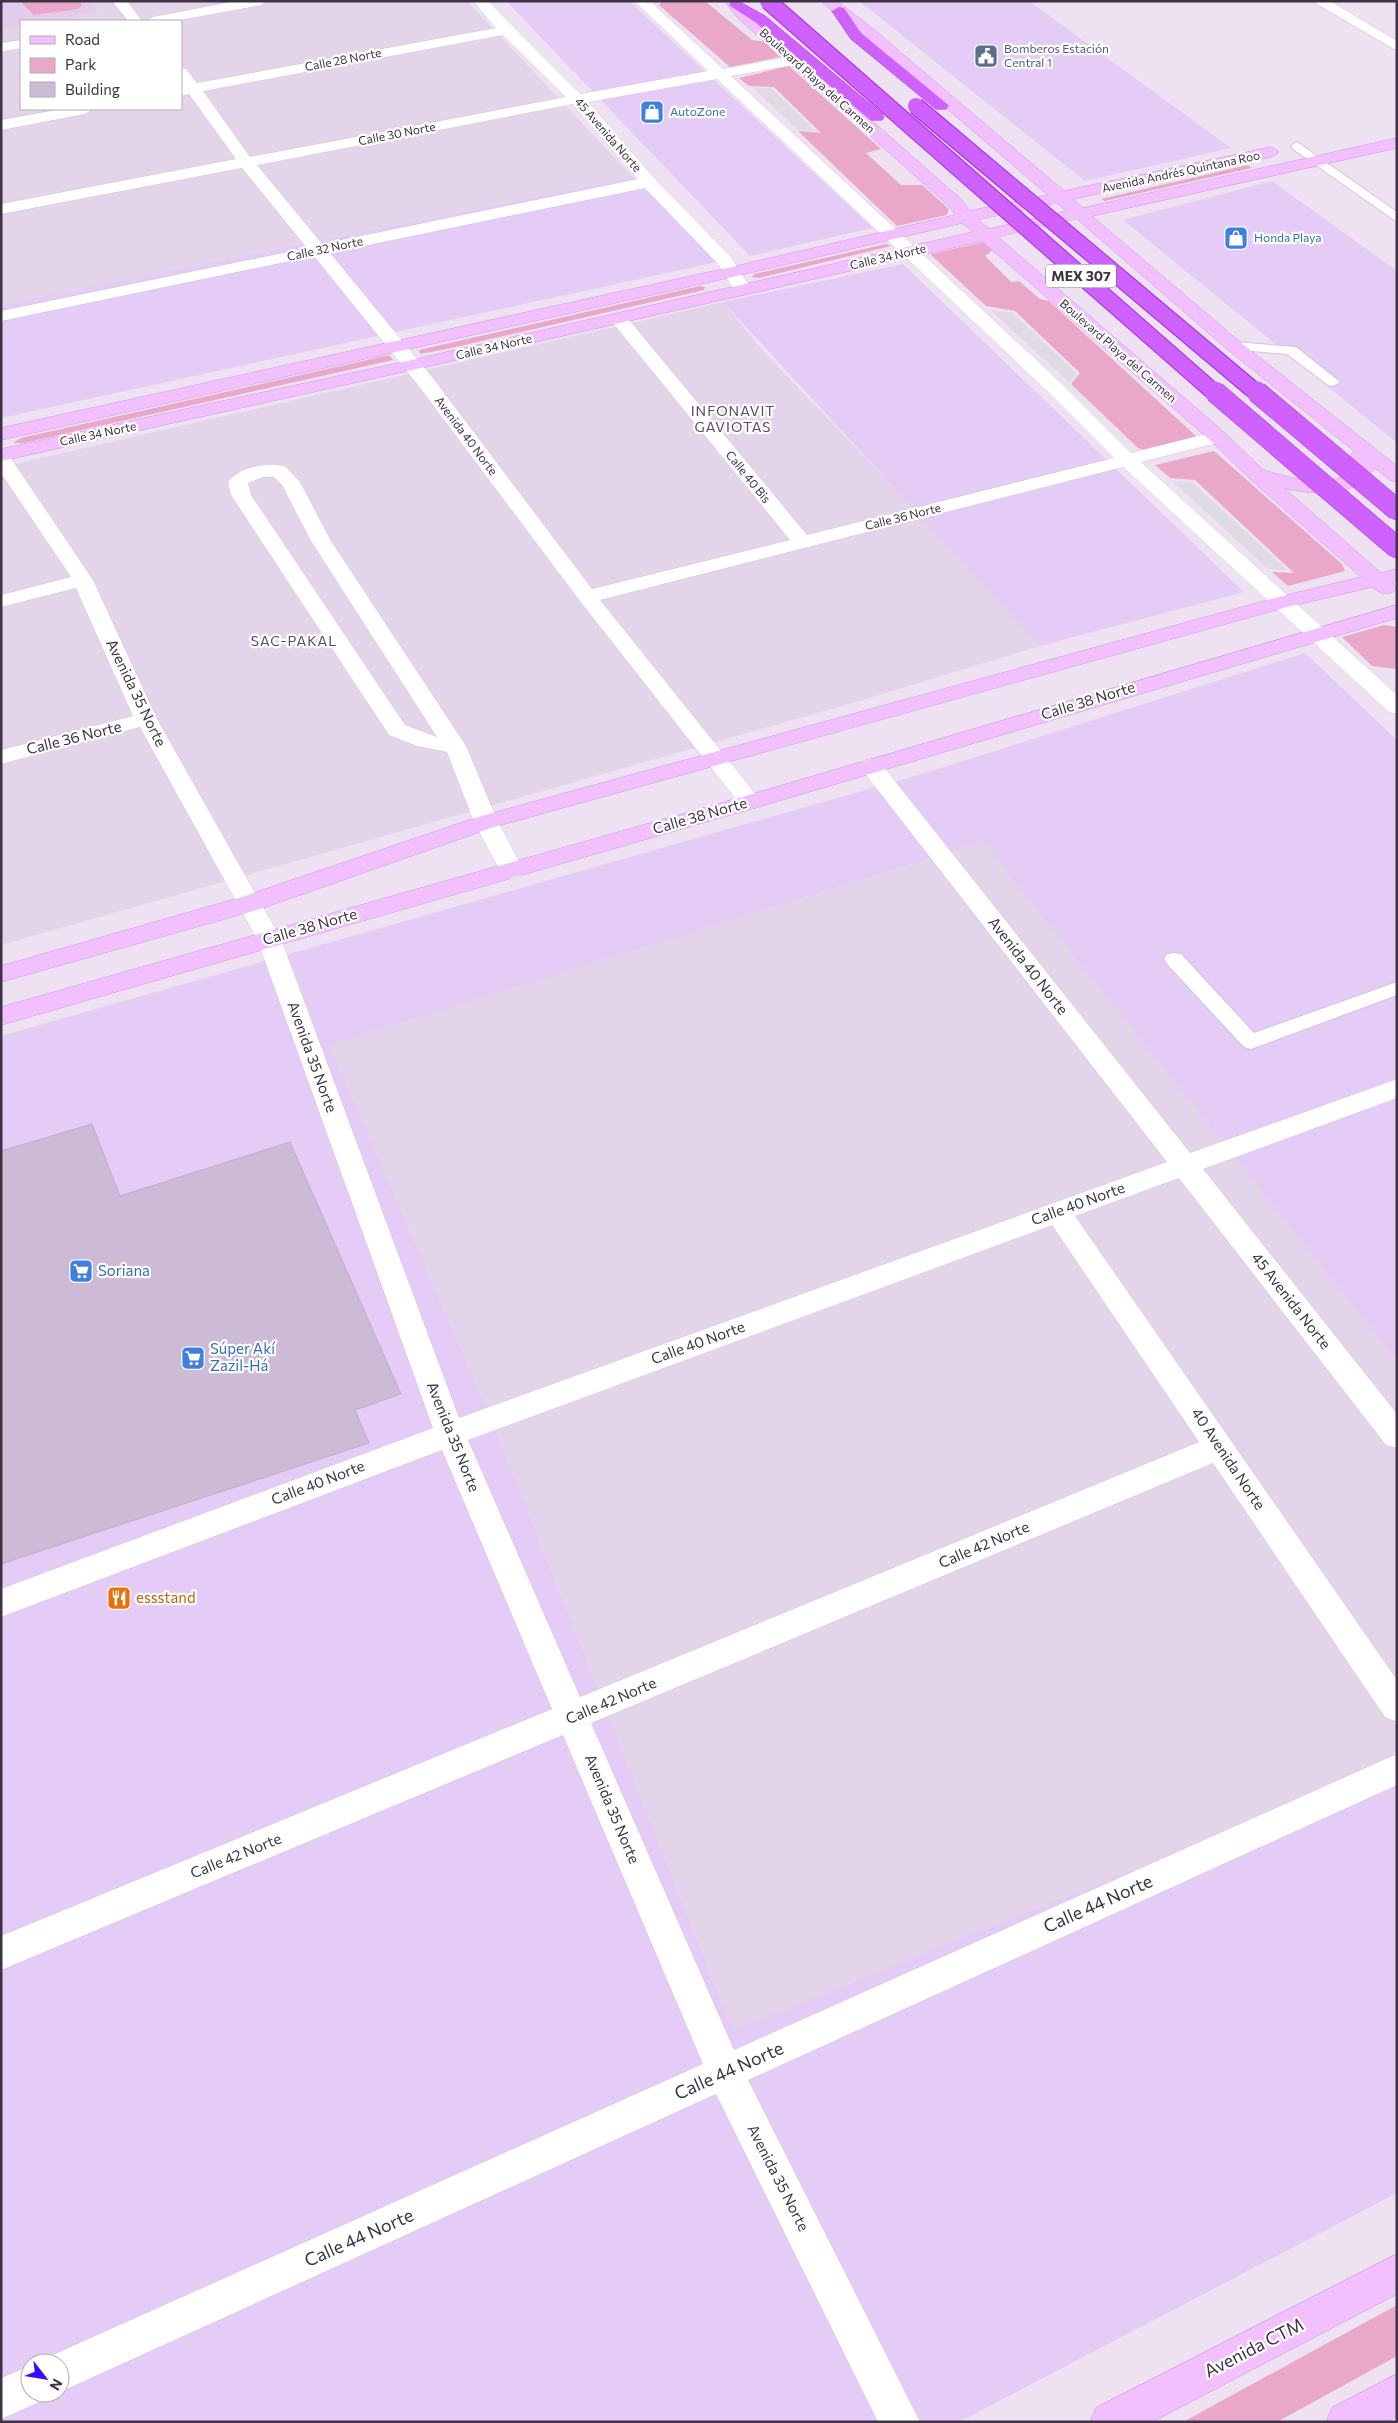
<svg xmlns="http://www.w3.org/2000/svg" width="1398" height="2423" font-family="Commissioner,sans-serif">
<style>
.residential{fill:#e4d4ea;fill-rule:evenodd}
.commercial{fill:#e5ccf6;fill-rule:evenodd}
.education{fill:#e4cbec}
.green{fill:#e9a8ca}
.parking{fill:#e0dbe2}
.building{fill:#cdbad7;stroke:#c2aacf}
.lines{fill:none;stroke-linecap:round;stroke-linejoin:round}
.lane-casing{stroke:#d4c2dc;stroke-width:2}
.street-casing{stroke:#d4c2dc;stroke-width:1}
.secondary-casing{stroke:#cd95de;stroke-width:1}
.highway-casing{stroke:#a52ae4;stroke-width:1}
.lane{fill:#fff;fill-rule:evenodd}
.street{fill:#fff;fill-rule:evenodd}
.secondary{fill:#f2c0ff;fill-rule:evenodd}
.highway{fill:#cf61ff;fill-rule:evenodd}
.highway-bridge-far1-casing{stroke:#a52ae4;stroke-width:18;stroke-linecap:butt}
.highway-bridge-casing{stroke:#a52ae4;stroke-width:22;stroke-linecap:butt}
.highway-bridge-far1{stroke:#cf61ff;stroke-width:16}
.highway-bridge{stroke:#cf61ff;stroke-width:21}
.labels{text-anchor:middle;stroke-width:4.5;stroke-linejoin:round;paint-order:stroke}
.far-service-label{font-size:12px;fill:#4e5e75;stroke:#fff;text-anchor:start}
.far-street-label{font-size:12px;fill:#3e3344;stroke:#fff}
.far-shop-label{font-size:12px;fill:#366cbe;stroke:#fff;text-anchor:start}
.shield{fill:#fff;stroke:#78707c;stroke-width:1}
.shield-label{font-size:14px;font-weight:bold;fill:#3e3344}
.far-neighbourhood-label{font-size:14px;letter-spacing:1px;fill:#5c4967;stroke:#fff}
.street-label{font-size:15px;fill:#3e3344;stroke:#fff}
.shop-label{font-size:15px;fill:#366cbe;stroke:#fff;text-anchor:start}
.food-label{font-size:15px;fill:#c56008;stroke:#fff;text-anchor:start}
.near-street-label{font-size:18px;fill:#3e3344;stroke:#fff}
</style>
<rect width="100%" height="100%" fill="#eee2f2"/>
<path class="residential" d="M1 1H467L633 177 1 305ZM21 21H181V109H21Z
M723 302 764 352 934 529 1040 646 863 700 1 945V467Z
M983 842 1397 1361V1764L733 2030 494 1425 328 1045Z"/>
<path class="commercial" d="M506 1H629L873 228 750 256Z
M859 1H1029L1231 148 1085 181Z
M633 177 717 262 1 418V305Z
M1272 181 1397 271V443L1123 220Z
M903 264 1244 592 1040 646 723 302Z
M1305 653 1397 740V1361L983 842 329 1045 494 1425 733 2030 1397 1764V2193L959 2422H1V1036L925 773ZM30 2363H60V2393H30Z"/>
<path class="education" d="M1 1H20L30 13 82 5 80 1H91L98 11 73 16 77 21H21V26L1 30Z"/>
<path class="green" d="M20 1H80L82 5 78 9 34 15Z
M663 1H705L752 40 765 42 780 57 730 67 659 5Z
M789 66 881 149 866 153 901 185H922L949 209 947 215 897 226 798 131 821 133 774 87 749 86 739 78Z
M1248 165 1252 168 1105 201 1101 199Z
M984 242 993 250 985 256 1011 282 1019 281 1040 299 1049 301 1197 437 1146 450 1138 448 1071 384 1080 373 1015 311 986 306 930 254Z
M886 244 891 246 759 278 752 277 754 274Z
M700 286 705 287 704 290 451 348 420 354 419 350Z
M389 355 393 360 24 443H13L21 438Z
M1214 451 1342 564 1345 571 1288 586 1272 572 1294 573 1195 480 1170 478 1155 465Z
M1384 625 1397 627V669L1372 666 1342 637Z
M1397 2305V2356L1277 2422H1183Z"/>
<path class="parking" d="M752 87 772 89 816 131 798 130Z
M989 309 1013 313 1076 373 1070 383Z
M1172 481 1192 482 1287 570 1268 569Z"/>
<path class="building" d="M92 1124 120 1196 290 1142 401 1394 355 1410 369 1443 1 1564V1151Z"/>
<g class="lines">
<g class="lane-casing">
<path id="lane" d="M1297 142 1397 212V222L1293 149 1291 146Z
M1234 342 1296 347 1340 382 1333 386 1328 385 1287 354 1229 349 1227 346 1229 343Z
M1174 953 1181 954 1254 1033 1397 982V995L1251 1049 1244 1047 1167 964 1164 959 1167 954Z"/>
</g>
<g class="street-casing">
<path id="street" d="M112 1H127L142 21H128Z
M236 1H268L261 5 175 21H146L153 17Z
M473 1H488L580 94 708 71 634 1H650L723 69 794 56 799 58 802 61 799 64 731 76 1060 382 1131 453 1218 431 1225 433 1228 437 1225 441 1141 462 1397 695V714L1389 712 1123 467 600 600 762 802 758 807 750 809 742 807 580 601 418 385 314 256 1 321V311L307 248 242 168 1 214V204L236 159 189 94 181 96V86H183L181 83V68L186 69 197 83 496 28ZM503 35 566 97 250 157 203 91ZM717 79 1046 390 1114 458 807 535 625 315H613L610 319 613 323 790 540 592 589 432 377 330 253 645 188 718 264 736 293H748L751 289 731 257 655 179 588 102ZM573 104 638 179 322 244 257 165Z
M1312 1H1330L1397 41V51Z
M21 40V48L1 52V43Z
M62 109H93L85 114 1 130V120Z
M1 452 8 454 93 580 157 719 281 939 459 1418 1167 1162 863 771 860 766 863 761 871 759 879 761 1190 1153 1397 1079V1098L1203 1169 1397 1414V1448L1386 1445 1179 1178 1075 1216 1397 1680V1722L1385 1717 1213 1463 591 1723 734 2050 1397 1754V1785L748 2080 920 2422H878L716 2094 60 2392V2363H44L46 2358 703 2064 563 1735 1 1970V1936L552 1709 442 1450 1 1617V1589L433 1428 257 939 140 727 1 764V750L133 716 76 588 1 607V595L71 577 1 473ZM1052 1225 1199 1442 580 1697 468 1440Z
M279 465 286 467 300 482 331 541 466 746 498 822 524 871 520 876 512 879 504 876 500 871 474 822 447 752 417 746 389 735 231 495 228 482C239 467 262 464 279 465ZM263 477H274L282 485 311 541 437 737 405 725 251 495 248 483Z
M30 2366V2393H47L44 2400 1 2419V2378Z"/>
</g>
<g class="secondary-casing">
<path id="secondary" d="M725 1H740L749 13 962 200 969 211 1048 195 821 1H837L872 28 1064 191 1271 147 1279 152 1271 157 1073 199 1083 208 1397 138V148L1092 216 1240 342 1397 466V482L1390 480 1375 468C1356 498 1313 495 1284 488L1381 573 1397 569V581L1392 582 1396 588 1393 592C1384 595 1380 593 1372 587L1287 607 494 827 260 909 1 982V966L242 897 478 817 1275 598 1361 577 1249 478 1211 441 982 241 412 370 1 461V449L412 360 973 232 962 223 732 277 1 440V428L732 267 955 215 950 207 739 19ZM1057 203 1067 211 989 229 978 220ZM1077 219 1228 350 1354 451 1351 455 1355 466 1338 479 1323 481 1292 478 1263 470 1225 433 998 237Z
M1397 605V618L758 807 1 1025V1007L742 797Z
M1397 2254V2294L1152 2422H1090L1096 2408Z
M1397 2374V2416L1387 2422H1326L1332 2408Z"/>
</g>
<g class="highway-casing">
<path id="highway" d="M738 1 765 16 882 114 884 117 882 120H870L755 22 729 5 731 2Z
M839 7 844 8 861 33 946 103 949 106 946 109H936L851 39 832 11Z"/>
</g>
<use href="#lane" class="lane"/>
<use href="#street" class="street"/>
<use href="#secondary" class="secondary"/>
<use href="#highway" class="highway"/>
<g class="highway-bridge-far1-casing">
<path id="highway-bridge-far1" d="M768 1 1216 394
M916 106 1258 394"/>
</g>
<g class="highway-bridge-casing">
<path id="highway-bridge" d="M1215 392 1397 548
M1257 392 1397 510"/>
</g>
<use href="#highway-bridge-far1" class="highway-bridge-far1"/>
<use href="#highway-bridge" class="highway-bridge"/>
</g>
<defs>
<g id="civic-square" transform="scale(1.25)"><rect x="-9" y="-9" width="18" height="18" rx="4" fill="#5c6f8a" stroke="#fff"/><path d="M-.6-6.5H3V-4.5H.6V-3L4-1V1h2V6H-6V1h2V-1L-.6-3ZM-1.2 2.5V6h2.4V2.5Z" fill="#fff"/></g>
<g id="shop-square" transform="scale(1.25)"><rect x="-9" y="-9" width="18" height="18" rx="4" fill="#3f7fe0" stroke="#fff"/><path d="M-5-2.5h2.3a2.7 3.5 0 0 1 5.4 0H5L5.5 6h-11ZM-1.5-2.5h3a1.5 2.3 0 0 0-3 0Z" fill="#fff"/></g>
<g id="supermarket-square" transform="scale(1.25)"><rect x="-9" y="-9" width="18" height="18" rx="4" fill="#3f7fe0" stroke="#fff"/><path d="M-6-5.5h2.5l.6 2H6L4.5 2H-2.5L-4.4-4H-6ZM-1.5 3.2a1.3 1.3 0 1 0 .1 0ZM3 3.2a1.3 1.3 0 1 0 .1 0Z" fill="#fff"/></g>
<g id="restaurant-square" transform="scale(1.25)"><rect x="-9" y="-9" width="18" height="18" rx="4" fill="#e8710a" stroke="#fff"/><path d="M-5-6h1v4h1v-4h1v4h1v-4h1v5L-1.5 .5V6h-2V.5L-5-1ZM5-6V6H3V1.5H1.5Q1.5-4 5-6Z" fill="#fff"/></g>
</defs>
<g fill-rule="evenodd">
<use href="#civic-square" x="986" y="56"/>
<use href="#shop-square" x="652" y="112"/>
<use href="#shop-square" x="1236" y="238"/>
<use href="#supermarket-square" x="81" y="1271"/>
<use href="#supermarket-square" x="193" y="1358"/>
<use href="#restaurant-square" x="119" y="1598"/>
</g>
<g class="labels">
<g class="far-service-label">
<text x="1004" y="53">Bomberos Estación<tspan x="1004" dy="14">Central 1</tspan></text>
</g>
<g class="far-street-label">
<text transform="translate(343 60) rotate(-11)" y="4">Calle 28 Norte</text>
<text transform="translate(817 81) rotate(42)" y="4">Boulevard Playa del Carmen</text>
<text transform="translate(397 134) rotate(-11)" y="4">Calle 30 Norte</text>
<text transform="translate(608 135) rotate(49)" y="4">45 Avenida Norte</text>
<text transform="translate(1181 172) rotate(-12)" y="4">Avenida Andrés Quintana Roo</text>
<text transform="translate(325 249) rotate(-12)" y="4">Calle 32 Norte</text>
<text transform="translate(888 257) rotate(-13)" y="4">Calle 34 Norte</text>
<text transform="translate(494 347) rotate(-13)" y="4">Calle 34 Norte</text>
<text transform="translate(1118 351) rotate(41)" y="4">Boulevard Playa del Carmen</text>
<text transform="translate(98 434) rotate(-12)" y="4">Calle 34 Norte</text>
<text transform="translate(466 436) rotate(53)" y="4">Avenida 40 Norte</text>
<text transform="translate(748 477) rotate(51)" y="4">Calle 40 Bis</text>
<text transform="translate(903 517) rotate(-14)" y="4">Calle 36 Norte</text>
</g>
<g class="far-shop-label">
<text x="670" y="116">AutoZone</text>
<text x="1254" y="242">Honda Playa</text>
</g>
<rect class="shield" x="1046" y="264.5" width="70" height="23" rx="4"/>
<g class="shield-label">
<text x="1081" y="281">MEX 307</text>
</g>
<g class="far-neighbourhood-label">
<text x="733" y="416">INFONAVIT<tspan x="733" dy="16">GAVIOTAS</tspan></text>
<text x="294" y="646">SAC-PAKAL</text>
</g>
<g class="street-label">
<text transform="translate(136 693) rotate(64)" y="5">Avenida 35 Norte</text>
<text transform="translate(1088 701) rotate(-17)" y="5">Calle 38 Norte</text>
<text transform="translate(74 738) rotate(-14)" y="5">Calle 36 Norte</text>
<text transform="translate(700 816) rotate(-16)" y="5">Calle 38 Norte</text>
<text transform="translate(310 927) rotate(-16)" y="5">Calle 38 Norte</text>
<text transform="translate(1028 966) rotate(52)" y="5">Avenida 40 Norte</text>
<text transform="translate(312 1057) rotate(70)" y="5">Avenida 35 Norte</text>
<text transform="translate(1078 1204) rotate(-20)" y="5">Calle 40 Norte</text>
<text transform="translate(1291 1301) rotate(52)" y="5">45 Avenida Norte</text>
<text transform="translate(698 1343) rotate(-20)" y="5">Calle 40 Norte</text>
<text transform="translate(453 1437) rotate(68)" y="5">Avenida 35 Norte</text>
<text transform="translate(1228 1459) rotate(56)" y="5">40 Avenida Norte</text>
<text transform="translate(318 1483) rotate(-21)" y="5">Calle 40 Norte</text>
<text transform="translate(984 1545) rotate(-23)" y="5">Calle 42 Norte</text>
<text transform="translate(611 1701) rotate(-23)" y="5">Calle 42 Norte</text>
<text transform="translate(612 1809) rotate(67)" y="5">Avenida 35 Norte</text>
<text transform="translate(236 1856) rotate(-22)" y="5">Calle 42 Norte</text>
<text transform="translate(778 2178) rotate(63)" y="5">Avenida 35 Norte</text>
</g>
<g class="shop-label">
<text x="98" y="1276">Soriana</text>
<text x="210" y="1354">Súper Akí<tspan x="210" dy="17">Zazil-Há</tspan></text>
</g>
<g class="food-label">
<text x="136" y="1603">essstand</text>
</g>
<g class="near-street-label">
<text transform="translate(1098 1904) rotate(-24)" y="6">Calle 44 Norte</text>
<text transform="translate(729 2071) rotate(-24)" y="6">Calle 44 Norte</text>
<text transform="translate(359 2238) rotate(-24)" y="6">Calle 44 Norte</text>
<text transform="translate(1254 2348) rotate(-27)" y="6">Avenida CTM</text>
</g>
</g>
<rect width="1398" height="2423" fill="none" stroke="#3e3344" stroke-width="5"/>
<rect x="20" y="20" width="162" height="90" fill="#ffffff" stroke="#b2adb4"/>
<rect x="30" y="36" width="25" height="8" fill="#f2c0ff" stroke="#b2adb4"/>
<text x="65" y="45" font-size="15" fill="#3e3344">Road</text>
<rect x="30" y="58" width="25" height="15" fill="#e9a8ca" stroke="#b2adb4"/>
<text x="65" y="70" font-size="15" fill="#3e3344">Park</text>
<rect x="30" y="82" width="25" height="15" fill="#cdbad7" stroke="#b2adb4"/>
<text x="65" y="95" font-size="15" fill="#3e3344">Building</text>
<g transform="translate(45 2378) rotate(121)"><circle r="24" fill="#ffffff" stroke="#b2adb4"/>
<path d="M0-4L9 19L0 12L-9 19Z" fill="#380dff"/>
<text y="-8" font-size="14" font-weight="bold" text-anchor="middle" fill="#3e3344">N</text>
</g>
</svg>
